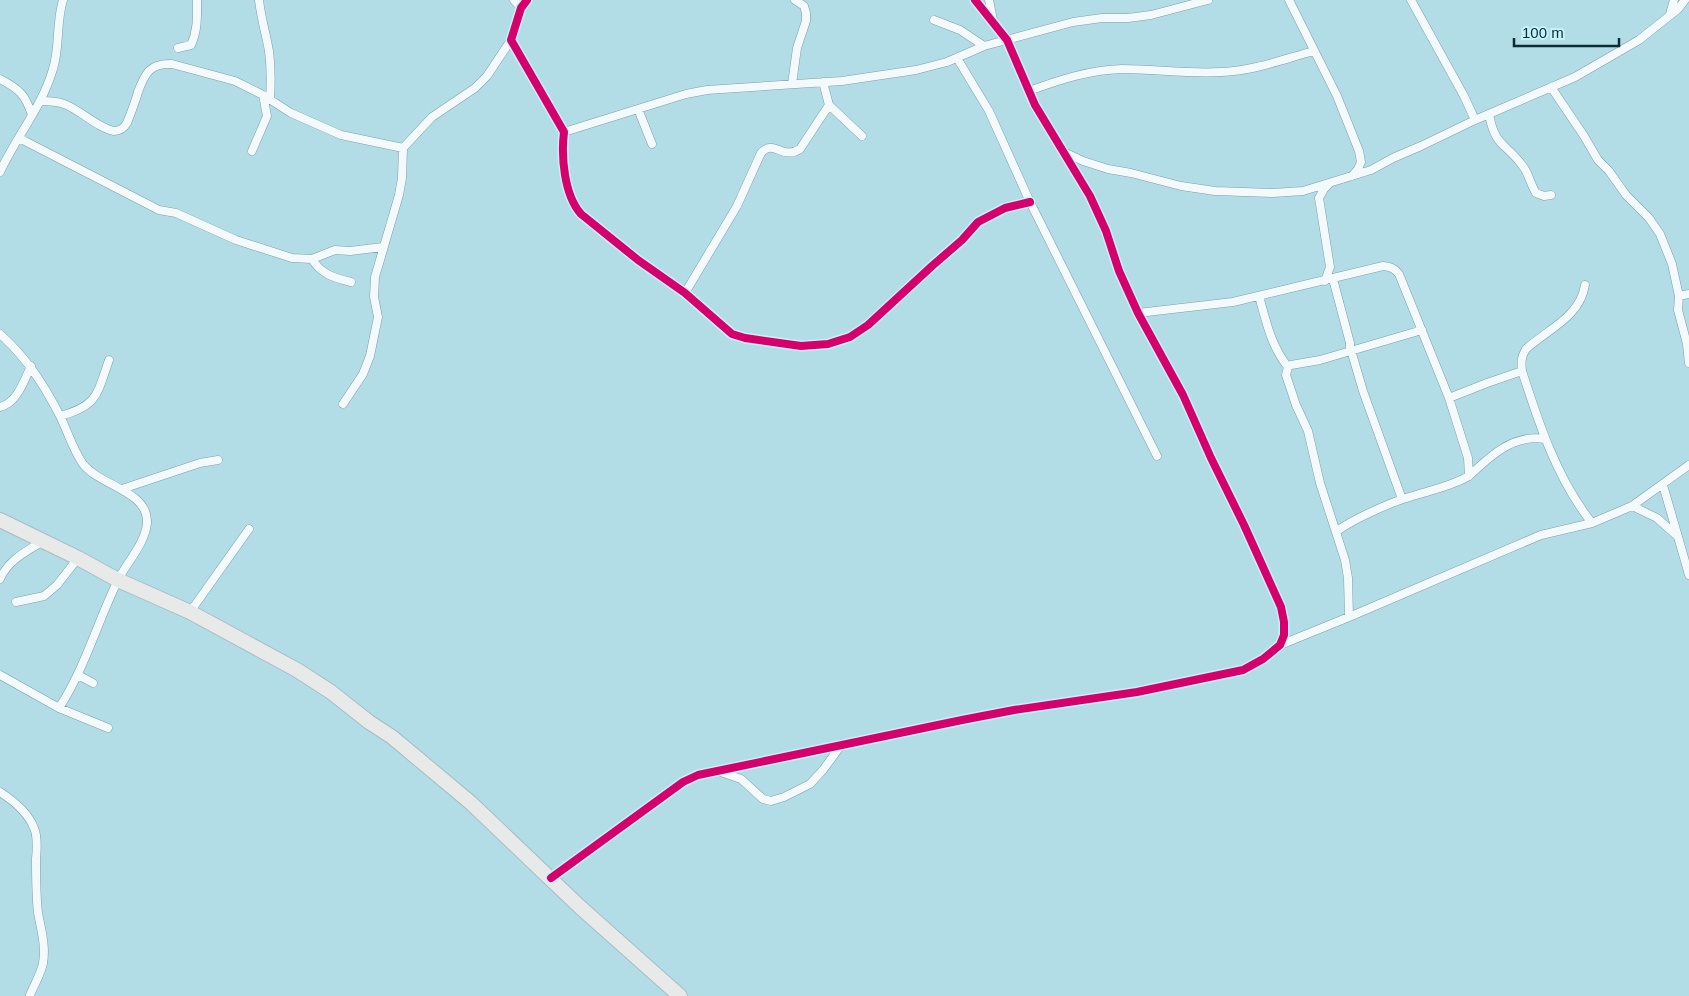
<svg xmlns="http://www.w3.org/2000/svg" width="1689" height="996" font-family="Arial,sans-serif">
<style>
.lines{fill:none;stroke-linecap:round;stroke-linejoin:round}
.street-casing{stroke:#7d9fa6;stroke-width:9}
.highway-casing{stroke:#a7bdc2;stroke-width:16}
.street{stroke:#f4fafb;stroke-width:8}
.highway{stroke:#e8e9e9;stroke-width:14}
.cycleway-casing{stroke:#c6f2fc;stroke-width:11}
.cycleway{stroke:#d6006c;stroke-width:8}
</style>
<rect width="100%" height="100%" fill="#b3dde6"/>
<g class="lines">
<g class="street-casing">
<path id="street" d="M259 0C261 18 266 34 269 51 271 66 271 83 270 99
M514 0 521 8
M527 0 521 8 511 40 564 132C561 156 564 195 581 214L638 260 685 293 732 334 745 338 801 346 828 344 850 337 868 325 932 266 962 240 978 222 1005 208 1030 202
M989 0 993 20
M1289 0 1337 96 1359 151 1361 162 1358 169 1352 176
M1411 0 1464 96 1475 120
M1670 14 1674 0
M934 20 960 30 984 46
M178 48 191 45C198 30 197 16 197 0
M957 58 989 111 1030 202 1157 456
M0 79C19 89 25 94 32 115
M792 84 797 48 806 21V13L804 6 795 0
M1551 87 1584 136 1598 160 1609 171 1626 195 1649 218 1660 234 1672 264 1679 296 1678 310 1687 344 1689 363
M1029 91C1059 80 1089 70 1122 69 1155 69 1188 74 1221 72 1253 71 1284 59 1314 51
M40 101C48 101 56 101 64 104 79 109 99 129 114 131 119 131 124 128 127 123 131 113 135 103 138 92 145 73 150 63 172 64L235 81 263 95 291 113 341 135 403 148
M829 105 862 136
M638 109 652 144
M1489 114C1495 147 1505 142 1522 165 1529 173 1530 184 1536 193L1544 196 1551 195
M564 132 686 94 707 90 842 81 916 70 947 62 984 46 1073 22 1102 18H1128L1151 15 1208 0
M19 138 159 210 176 213 236 240 292 258 312 259 335 250 350 251 383 247
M252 151 267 116 263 95
M1064 152 1083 161 1108 169 1131 173 1181 186 1215 191 1273 193 1303 191 1371 170 1393 158 1421 146 1475 120 1575 77 1639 40 1678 9 1685 0
M0 172C16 137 42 107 53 69 60 47 56 22 63 0
M312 259C321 274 334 278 351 282
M1333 279 1350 343V351
M1325 281 1330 267 1319 198 1324 189 1329 184
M1585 285C1580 317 1548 329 1526 349 1521 357 1521 362 1522 371 1539 424 1557 479 1592 523
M685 293 737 206 761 153C775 138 781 161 800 149L829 105 823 82
M1259 296C1266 321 1271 346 1288 367
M1679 296 1689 294
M1138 313 1233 302 1383 266C1391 267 1394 268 1399 274L1449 398 1468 458 1469 476C1448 488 1426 491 1403 499 1385 505 1352 520 1337 531
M0 334C27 358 44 385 60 416 68 432 73 450 83 464 100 486 149 491 147 523 146 542 126 564 118 580 97 623 85 668 59 708
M1351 350 1363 391 1402 499
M1449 398 1487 383 1522 371
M343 404 363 374 370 356 378 317 374 297 375 277 399 195 402 178 403 148 432 117 475 88 487 76 511 40
M0 407C17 403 24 381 31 366
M60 416C98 406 97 394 109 360
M1469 476C1490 456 1513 434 1545 439
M1663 485 1689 575
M122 489 200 463 218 460
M1632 506 1657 518 1676 535
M0 579C8 560 27 551 43 541
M16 602 44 596 57 585 78 558
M190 612 249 529
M1349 617 1348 578 1345 560 1320 483 1308 431 1296 405 1286 375 1288 367 1291 365 1320 360 1422 330
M1280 645 1349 617 1541 535 1592 523 1632 506 1689 465
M0 675 59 708 108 728
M78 675 93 683
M718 771 741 779 763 799 771 801 784 797 810 784 823 770 842 744
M0 792C14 801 28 812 34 828 38 837 37 849 36 859 36 876 36 895 38 913 41 929 46 946 43 963 41 974 34 985 30 995
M551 878 683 782 698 775 962 720 1014 710 1137 692 1243 670 1263 659 1280 645 1284 635V622L1281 607 1244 525 1211 458 1183 395 1138 313 1119 271 1106 231 1090 196 1035 105 1007 40 975 0"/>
</g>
<g class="highway-casing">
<path id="highway" d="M0 520 78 558 118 580 190 612 297 670 331 692 369 722 392 737 471 803 580 907 680 996"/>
</g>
<use href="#street" class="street"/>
<use href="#highway" class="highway"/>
<g class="cycleway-casing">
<path id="cycleway" d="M527 0 521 8 511 40 564 132C561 156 564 195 581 214L638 260 685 293 732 334 745 338 801 346 828 344 850 337 868 325 932 266 962 240 978 222 1005 208 1030 202
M551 878 683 782 698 775 962 720 1014 710 1137 692 1243 670 1263 659 1280 645 1284 635V622L1281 607 1244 525 1211 458 1183 395 1138 313 1119 271 1106 231 1090 196 1035 105 1007 40 975 0"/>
</g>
<use href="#cycleway" class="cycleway"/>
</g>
<path d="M1514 38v8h105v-8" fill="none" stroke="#0c2d34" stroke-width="2.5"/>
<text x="1522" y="38" font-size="15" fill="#0c2d34" stroke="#c6f2fc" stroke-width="4" paint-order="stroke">100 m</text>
</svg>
